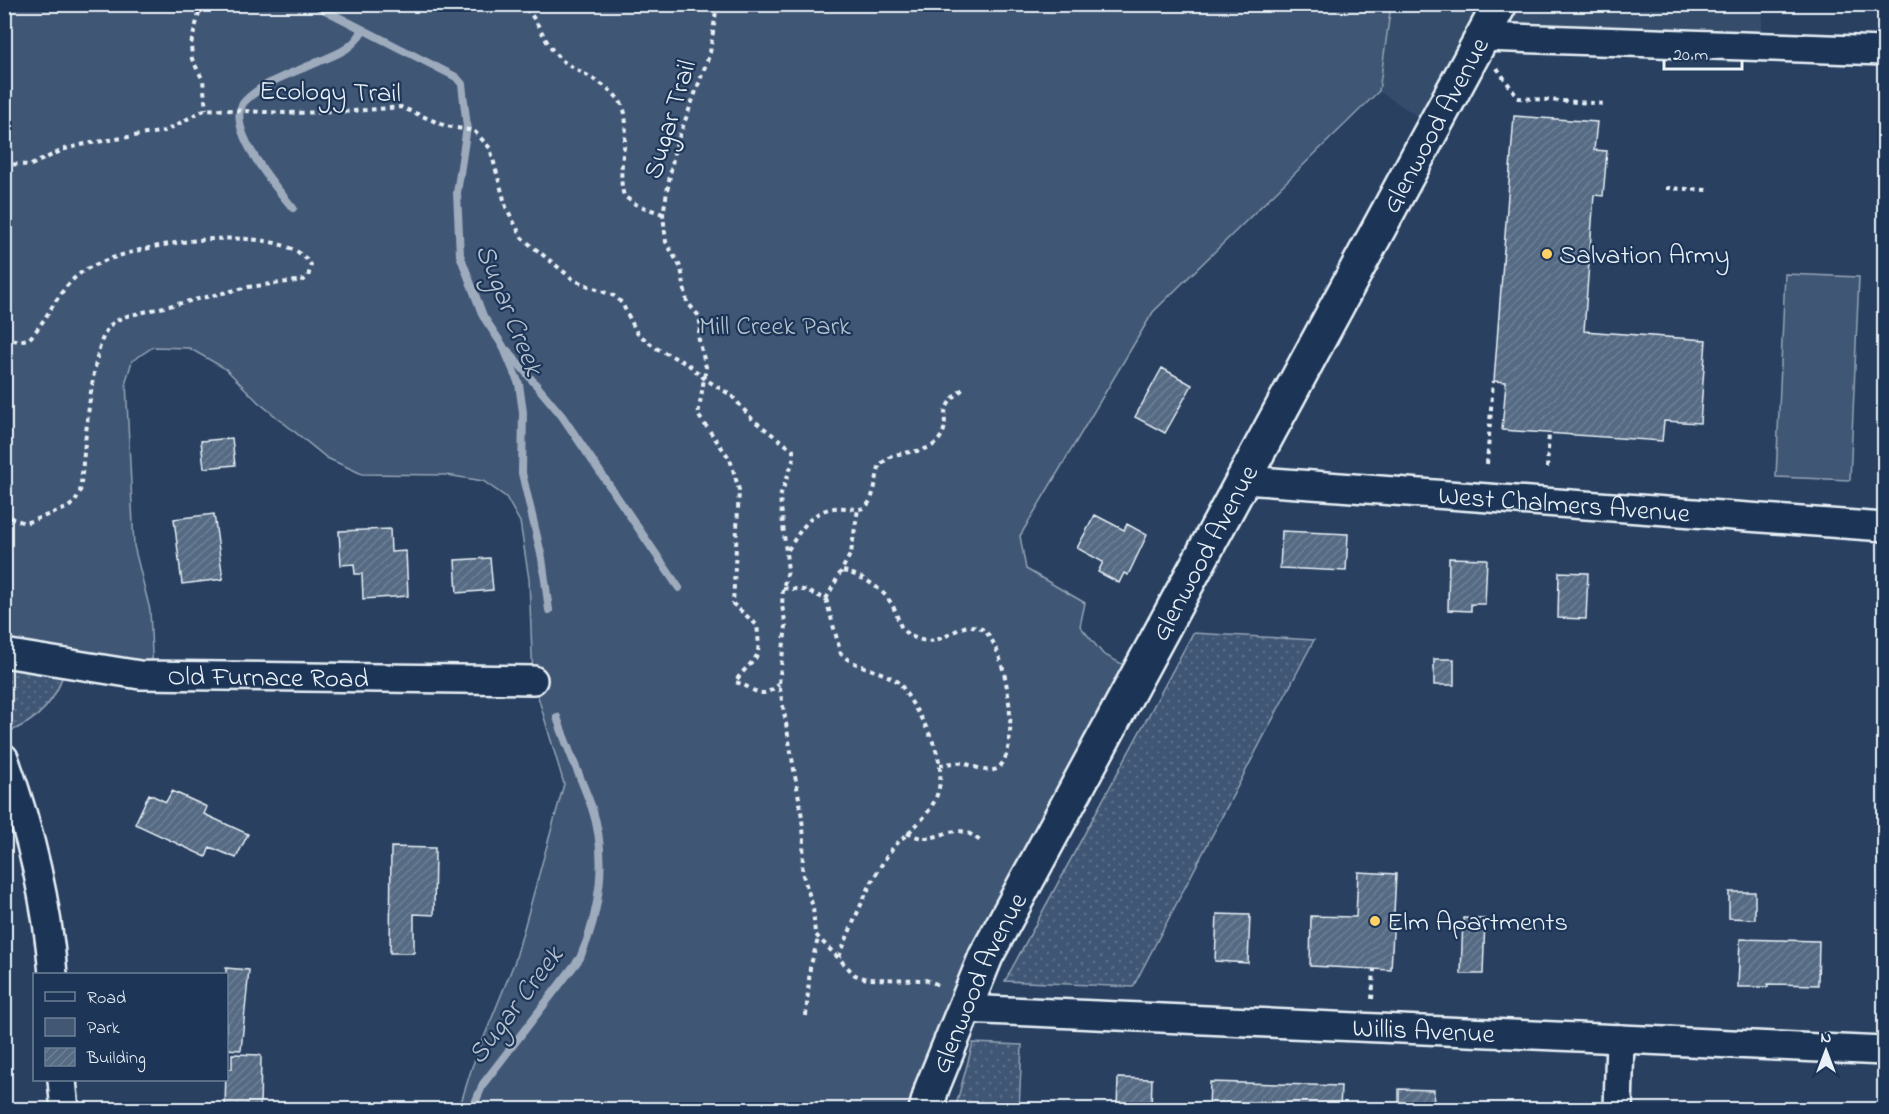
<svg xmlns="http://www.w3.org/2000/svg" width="1889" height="1114" font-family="'Indie Flower',sans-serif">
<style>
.built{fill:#364d6b}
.grass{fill:url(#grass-dots);stroke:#94a4b6;stroke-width:1.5}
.park{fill:#415774;stroke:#94a4b6;stroke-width:1.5}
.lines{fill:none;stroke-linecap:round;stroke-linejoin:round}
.stream{stroke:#9dabbd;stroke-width:8}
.building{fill:url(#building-hatch);stroke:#e8f1f8;stroke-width:1.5}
.street-casing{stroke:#e8f1f8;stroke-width:32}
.secondary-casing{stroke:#e8f1f8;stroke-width:38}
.path{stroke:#e8f1f8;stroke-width:4;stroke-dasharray:4.5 4.5;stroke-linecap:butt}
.street{stroke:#1d3557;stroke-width:27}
.secondary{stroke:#1d3557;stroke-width:33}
.poi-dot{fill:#ffd166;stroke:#1d3557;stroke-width:2}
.labels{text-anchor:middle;stroke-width:4.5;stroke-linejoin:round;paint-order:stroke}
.street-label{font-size:27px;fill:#e8f1f8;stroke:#1d3557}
.poi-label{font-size:27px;fill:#e8f1f8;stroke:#1d3557;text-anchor:start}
.park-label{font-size:27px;fill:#b6c3d0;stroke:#1d3557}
.water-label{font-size:28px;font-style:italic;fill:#b6c2d0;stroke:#1d3557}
</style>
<defs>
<pattern id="grass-dots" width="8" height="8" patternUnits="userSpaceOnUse" patternTransform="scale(1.5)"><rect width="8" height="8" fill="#415774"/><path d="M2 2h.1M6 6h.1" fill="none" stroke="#5c7089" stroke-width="1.8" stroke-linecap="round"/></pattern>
<pattern id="building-hatch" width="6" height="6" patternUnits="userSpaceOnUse" patternTransform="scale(1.5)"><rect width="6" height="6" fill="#556a83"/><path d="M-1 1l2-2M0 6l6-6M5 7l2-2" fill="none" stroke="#6d8095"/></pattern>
</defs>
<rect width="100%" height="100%" fill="#294061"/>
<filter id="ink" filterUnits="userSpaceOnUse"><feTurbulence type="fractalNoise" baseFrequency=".0167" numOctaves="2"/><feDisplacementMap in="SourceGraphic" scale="12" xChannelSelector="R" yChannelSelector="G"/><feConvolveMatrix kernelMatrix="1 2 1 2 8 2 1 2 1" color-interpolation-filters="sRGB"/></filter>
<g filter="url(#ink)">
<path class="built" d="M1391 5H1763L1761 47 1483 37 1434 127 1379 91Z"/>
<path class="grass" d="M1193 633 1314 640 1133 987 1005 981Z
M4 653 66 663C59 699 39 722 5 733Z
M973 1043 1022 1045 1019 1109H955Z"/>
<path class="park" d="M4 5H1391L1379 91 1153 312 1020 536 1026 569 1085 603 1080 626 1103 654 1139 673 926 1109H459L472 1067 515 961 564 784 533 680 529 579 520 522 506 497 483 481 447 475 362 474 327 458 258 402 226 369 189 348 153 347 132 361 126 381 134 546 150 610 153 675 5 653Z
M1785 274 1859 277 1850 480 1776 477Z"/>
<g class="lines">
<path class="stream" d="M313 4 456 77 462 84 467 127 457 193 460 255 483 316 503 346 519 384 523 412 522 473 542 558 549 610
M293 208C277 189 222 125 245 101 265 81 293 73 318 62 337 54 353 49 362 31
M508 351 562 416 679 588
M472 1110 483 1084 580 958C600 913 608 856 592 808 581 778 567 748 557 717"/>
</g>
<path class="building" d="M1514 116 1597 122 1594 150 1607 151 1603 196 1594 195 1584 331 1706 340 1700 423 1664 421 1662 441 1502 430 1506 382 1494 381Z
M1162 368 1192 385 1165 433 1135 417Z
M232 438 235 465 204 468 201 441Z
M214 514 223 579 182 584 174 519Z
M1095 515 1124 530 1127 524 1147 535 1128 575 1124 573 1119 583 1098 572 1103 562 1077 548Z
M390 529 391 552 406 551 408 596 363 599 362 574H355L354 564 341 565 339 531Z
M1282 531 1348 534 1346 571 1280 568Z
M490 558 493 590 457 593 455 560Z
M1449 558 1487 559 1485 604H1471V611L1448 610Z
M1559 572 1588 573 1586 619 1558 618Z
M1434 659H1454V685H1434Z
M172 791 207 807 204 814 248 834 236 858 210 847 206 857 135 824 149 794 166 802Z
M391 847 435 848 434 915 414 914V953H390Z
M1358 872 1396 874 1391 970 1310 966 1311 916 1356 917Z
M1729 892H1755V919L1729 918Z
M1217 914 1250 915 1248 963 1215 961Z
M1463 918 1485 919 1483 974H1461Z
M1740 939 1819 941 1818 985 1768 984V987H1738Z
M226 968 249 970 241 1050 226 1049Z
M232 1054 261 1055 260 1110H225L226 1069H232Z
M1118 1078 1152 1079 1151 1110H1117Z
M1210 1082 1341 1086 1340 1110H1209Z
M1399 1089 1434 1090 1433 1110H1399Z"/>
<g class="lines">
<g class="street-casing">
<g id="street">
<path d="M1483 37 1884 51"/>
<path id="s1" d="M1244 480 1884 527"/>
<path id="s2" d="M4 653 140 675 533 680"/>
<path d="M4 758C30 829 47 899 53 974"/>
<path id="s3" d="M964 1009 1884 1051"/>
<path d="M62 1080 65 1110"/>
<path d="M1618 1110 1620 1039"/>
</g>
</g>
<g class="secondary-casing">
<g id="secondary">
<path id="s4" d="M926 1110 932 1088 986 956 1500 4"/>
</g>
</g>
<path class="path" d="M198 4 199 13 191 44 192 59 203 80 206 109
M518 4C541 16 542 45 563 61 582 75 621 88 625 114 629 141 616 169 624 196L635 204 663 214
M717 4 710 53 675 148 663 214 666 242 681 268 687 302 698 315 701 326 698 336 706 367 698 415 730 459 739 490 733 604 757 625C762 665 755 654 735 682 756 687 758 703 779 684
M1497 68 1518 98 1607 104
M4 131 9 142 4 163
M4 164 31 165 65 149 85 144 165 131 206 109 285 113 342 112 401 107 446 126 474 131 490 148 506 207 522 238 574 280 614 296 622 303 637 333 656 348 689 365 705 379 731 395 753 420 793 450V461L780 497 788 571 783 588 782 606 786 626 779 683 801 810 804 838 802 872 813 907 815 934 855 975 867 979 926 980 939 985
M1666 188 1708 190
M4 337 18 341 29 339C49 318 57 290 82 272 121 245 282 216 311 265L308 277 304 280 248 287 127 316C120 319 113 321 108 328 91 348 84 461 80 492L75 502 67 508 25 523 4 516
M1487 464 1493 381
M1547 468 1549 433
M788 550C803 526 814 505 847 508 852 508 859 511 865 507 875 500 876 475 880 464 884 462 888 458 892 456 907 450 930 454 940 438 953 419 932 414 963 389
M843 571C863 576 887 590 895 611 899 620 899 628 908 634 942 656 956 617 980 628 1006 638 1023 750 998 768 988 775 973 765 963 763 956 762 947 764 940 765
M783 588 804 590 826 599 841 654C853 667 883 670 900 683 922 722 961 768 927 813 916 828 900 838 889 853 867 886 854 921 839 957
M826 599 851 553 858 509
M907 833C940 850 950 815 980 841
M1372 999 1374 969
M806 1016 810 968 818 939"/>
<use href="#street" class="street"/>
<use href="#secondary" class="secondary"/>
</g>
</g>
<g class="poi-dot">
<circle cx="1547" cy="254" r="6"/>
<circle cx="1375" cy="921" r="6"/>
</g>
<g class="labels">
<g class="street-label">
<text transform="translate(330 91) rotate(1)" y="9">Ecology Trail</text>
<text transform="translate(669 119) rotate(-73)" y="9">Sugar Trail</text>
<text dy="9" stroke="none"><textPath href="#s4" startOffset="1110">Glenwood Avenue</textPath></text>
<text dy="9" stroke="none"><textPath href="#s1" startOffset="321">West Chalmers Avenue</textPath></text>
<text dy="9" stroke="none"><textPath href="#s4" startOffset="624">Glenwood Avenue</textPath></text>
<text dy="9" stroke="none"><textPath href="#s2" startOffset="266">Old Furnace Road</textPath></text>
<text dy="9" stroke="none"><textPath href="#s4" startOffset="138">Glenwood Avenue</textPath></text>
<text dy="9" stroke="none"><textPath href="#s3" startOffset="460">Willis Avenue</textPath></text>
</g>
<g class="poi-label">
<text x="1559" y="263">Salvation Army</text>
<text x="1387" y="930">Elm Apartments</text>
</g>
<g class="park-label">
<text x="775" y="334">Mill Creek Park</text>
</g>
<g class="water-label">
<text transform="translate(511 309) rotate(68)" y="10">Sugar Creek</text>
<text transform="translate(514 1004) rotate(-53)" y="10">Sugar Creek</text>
</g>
</g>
<rect width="1889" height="1114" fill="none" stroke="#1d3557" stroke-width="24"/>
<rect x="12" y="12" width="1865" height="1090" fill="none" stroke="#e8f1f8" stroke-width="2" filter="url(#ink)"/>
<rect x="33" y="973" width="195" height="108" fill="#1d3557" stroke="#6e8097" stroke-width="1.5"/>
<rect x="45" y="992" width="30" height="9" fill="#1d3557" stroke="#6e8097" stroke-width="1.5"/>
<text x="87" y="1003" font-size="18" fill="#e8f1f8">Road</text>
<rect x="45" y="1018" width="30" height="18" fill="#415774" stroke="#6e8097" stroke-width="1.5"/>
<text x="87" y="1033" font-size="18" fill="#e8f1f8">Park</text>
<rect x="45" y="1048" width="30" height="18" fill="url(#building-hatch)" stroke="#6e8097" stroke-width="1.5"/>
<text x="87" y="1063" font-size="18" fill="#e8f1f8">Building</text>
<g transform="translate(1826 1051)" stroke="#1d3557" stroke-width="4.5" paint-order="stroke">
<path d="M0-4.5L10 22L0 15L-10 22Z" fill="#e8f1f8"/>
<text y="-9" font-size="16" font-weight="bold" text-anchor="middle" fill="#e8f1f8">N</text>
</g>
<path d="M1664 60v9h78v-9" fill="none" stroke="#e8f1f8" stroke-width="3"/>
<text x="1673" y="60" font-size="18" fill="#e8f1f8" stroke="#1d3557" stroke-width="4.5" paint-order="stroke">20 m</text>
</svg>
